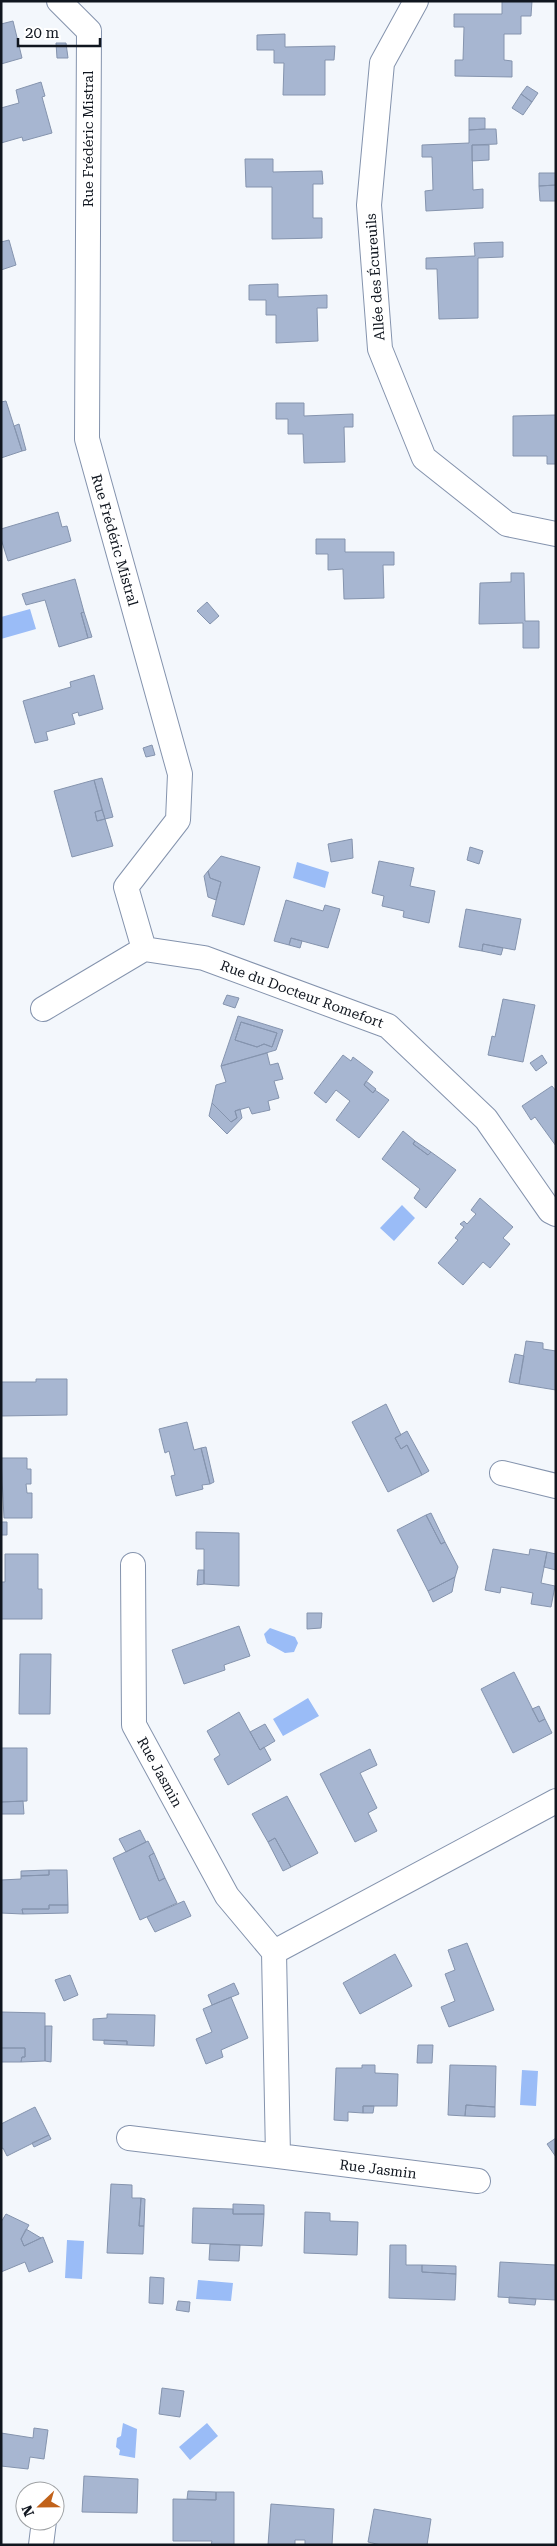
<svg xmlns="http://www.w3.org/2000/svg" width="557" height="2546" font-family="'Roboto Serif',serif">
<style>
.water{fill:#9abcf7}
.building{fill:#a7b6d1;stroke:#8594ae;fill-rule:evenodd}
.lines{fill:none;stroke-linecap:round;stroke-linejoin:round}
.street-casing{stroke:#8493ad;stroke-width:26}
.street{stroke:#fff;stroke-width:24}
.labels{text-anchor:middle;stroke-width:4.5;stroke-linejoin:round;paint-order:stroke}
.street-label{font-size:14px;fill:#10161f;stroke:#fff}
</style>
<rect width="100%" height="100%" fill="#f3f7fc"/>
<path class="water" d="M30 609 36 629 1 639V617Z
M297 862 329 872 325 888 293 878Z
M402 1205 415 1218 394 1241 380 1228Z
M270 1628 295 1637 298 1643 294 1652 285 1653 267 1643 264 1634Z
M308 1698 319 1716 283 1736 273 1719Z
M522 2070 538 2071 536 2106 520 2105Z
M67 2240 84 2241 82 2279 65 2278Z
M198 2280 233 2283 231 2301 196 2299Z
M123 2423 137 2429 135 2458 119 2455 120 2450 116 2447 117 2438 121 2436Z
M207 2423 218 2436 190 2460 179 2447Z"/>
<path class="building" d="M502 1H532L531 16H521V34H504V60L512 61V77L455 76V60H463L464 27H454V14H502Z
M13 21 22 58 1 64V24Z
M285 34V47L335 46 334 60H325V95H283L284 63H274V50H257V35Z
M56 43H66L68 58H57Z
M41 82 45 96 42 97 52 133 23 141 22 137 1 143V108L19 103 16 90Z
M527 86 538 93 532 102 521 94Z
M521 94 532 102 523 115 512 108Z
M469 118H485V129L469 130Z
M485 129H496L497 144 472 145 473 190 483 189V208L426 211 425 191 433 190 432 157H422V145L469 143V130Z
M472 145H489V160L472 161Z
M245 159H273V172L322 171 323 184H313V218H322V238L272 239V187H246Z
M539 173H556V185L539 186Z
M556 185V201H540L539 186Z
M9 240 16 265 1 270V242Z
M503 242V257L478 258V318L439 319 437 269H426V258L475 256 474 243Z
M278 284V297L327 295V308H317L318 341 276 343V315H266V300H249V285Z
M6 401 22 451 1 458V402Z
M276 403H304V416L353 414V427H344L345 462 304 463 303 434H288V419H276Z
M556 415V464H547V456H513V416Z
M19 424 26 450 22 451 14 426Z
M58 512 62 527 67 526 71 541 8 561 1 539V529Z
M316 539H345V552H394V565H383L384 598 344 599 343 569 328 570V554H316Z
M511 573H524L525 621H539V648H523V623L479 624 480 583 511 582Z
M75 579 84 612 81 613 88 638 59 647 45 600 26 605 22 594Z
M207 602 219 616 210 624 197 611Z
M84 612 92 637 88 638 81 613Z
M94 675 103 709 79 716 78 712 72 714 75 724 46 732 48 740 35 743 23 701 71 687 70 682Z
M152 745 155 755 146 757 143 748Z
M102 778 113 817 105 819 94 780Z
M94 780 102 810 95 812 97 821 105 819 113 846 72 857 54 791Z
M102 810 105 819 97 821 95 812Z
M352 839 353 858 331 862 328 844Z
M470 847 483 851 479 864 467 860Z
M221 856 260 867 244 925 212 916 221 882 210 878 208 871Z
M379 861 414 868 410 886 435 891 429 923 403 917 404 911 382 906 384 896 372 893Z
M208 871 210 878 221 882 216 900 208 897 204 876Z
M286 900 323 911 325 905 340 909 328 948 291 938 289 945 274 941Z
M466 909 521 919 515 950 483 944 482 951 459 947Z
M291 938 302 941 300 948 289 945Z
M483 944 503 948 501 955 482 951Z
M227 995 239 998 235 1008 223 1004Z
M503 999 535 1005 523 1062 488 1055 492 1036 495 1037Z
M238 1016 283 1030 276 1050 221 1066ZM241 1022 277 1033 272 1047 264 1044 257 1047 235 1040Z
M241 1022 277 1033 272 1047 264 1044 257 1047 235 1040Z
M267 1053 270 1065 278 1063 283 1079 274 1081 279 1098 268 1101 270 1110 252 1114 249 1107 235 1111 237 1118 231 1122 212 1103 216 1085 226 1082 221 1066Z
M343 1055 351 1061 353 1057 373 1072 364 1085 373 1093 375 1090 389 1100 359 1138 336 1120 350 1101 336 1090 326 1103 314 1093Z
M542 1055 547 1063 536 1071 530 1063Z
M366 1081 376 1089 373 1093 364 1085Z
M552 1086 556 1091V1146L535 1117 531 1120 522 1106Z
M212 1103 231 1122 237 1118 235 1111 240 1109 242 1118 227 1134 209 1116Z
M403 1131 415 1141 413 1144 428 1155 431 1152 456 1170 426 1208 414 1198 420 1189 382 1159Z
M415 1141 431 1152 428 1155 413 1144Z
M480 1198 513 1227 503 1238 510 1244 490 1268 483 1262 463 1285 438 1263 458 1240 455 1238 464 1227 460 1224 464 1221 467 1224 476 1214 471 1210Z
M526 1341 543 1343V1349L556 1351V1390L519 1384Z
M515 1354 524 1356 519 1384 509 1382Z
M36 1379H67V1415L1 1416V1382H36Z
M386 1404 401 1435 395 1438 401 1449 407 1445 422 1475 388 1492 352 1422Z
M187 1422 194 1450 201 1448 210 1484 202 1485 203 1489 176 1496 171 1476 175 1475 169 1451 165 1453 159 1429Z
M407 1431 429 1471 422 1475 407 1445 401 1449 395 1438Z
M206 1447 214 1482 210 1484 201 1448Z
M1 1458H27V1469H31V1484H26L27 1493H32V1518H4Z
M431 1513 445 1542 441 1544 426 1515Z
M426 1515 441 1544 445 1542 458 1567 455 1577 428 1591 397 1530Z
M1 1522H7V1535H1Z
M196 1532 239 1533V1586L204 1584V1549H196Z
M493 1549 529 1555 530 1549 547 1552 541 1583 555 1586 551 1607 531 1604 533 1593 501 1587 500 1593 485 1590Z
M547 1552 556 1554V1570L544 1567Z
M5 1554H38V1589H42V1619H1V1582H5Z
M198 1570H204V1584L197 1585Z
M455 1577 452 1592 433 1602 428 1591Z
M307 1613H322L321 1628 307 1629Z
M239 1626 250 1656 224 1665 225 1670 184 1684 172 1650Z
M20 1654H51L50 1714H19Z
M514 1672 539 1722 545 1719 552 1733 513 1753 481 1689Z
M539 1706 545 1719 539 1722 532 1709Z
M239 1712 260 1750 264 1747 271 1760 228 1785 214 1759 220 1755 207 1731Z
M265 1724 275 1741 260 1750 250 1732Z
M1 1748H27V1801L1 1802Z
M370 1749 377 1765 360 1773 377 1808 368 1813 377 1831 355 1842 320 1774Z
M287 1796 318 1853 291 1867 275 1838 268 1842 252 1814Z
M23 1801 24 1814H1V1802Z
M140 1830 146 1842 126 1852 119 1839Z
M275 1838 291 1867 283 1871 268 1842Z
M148 1841 154 1853 149 1856 159 1881 165 1878 177 1903 140 1920 113 1858Z
M154 1853 165 1878 159 1881 149 1856Z
M49 1870H67L68 1905H49V1909H22L23 1914 1 1913V1880L21 1879V1876L49 1875Z
M49 1870V1875L21 1876V1871Z
M184 1901 191 1916 155 1932 147 1917Z
M49 1905H68V1913L23 1914 22 1909H49Z
M467 1943 494 2010 449 2027 441 2007 455 2001 445 1974 455 1970 448 1950Z
M395 1954 412 1986 360 2014 343 1983Z
M70 1975 78 1995 64 2001 55 1980Z
M234 1983 239 1994 212 2005 208 1995Z
M231 1997 248 2038 221 2050 223 2057 206 2064 196 2039 212 2032 203 2009Z
M1 2012 45 2013V2061L21 2062 22 2057H25V2048H1Z
M107 2014 155 2015 154 2046 127 2045V2041L93 2040V2019L107 2018Z
M45 2026H52L51 2062 45 2061Z
M104 2040 127 2041V2045L104 2044Z
M418 2045H433L432 2063H417Z
M1 2048H25V2057H22L21 2062H1Z
M362 2065H375V2073L398 2074 397 2106H363V2113L348 2112V2121L334 2120 336 2068H362Z
M450 2065 496 2066 495 2107 466 2105 465 2116 448 2115Z
M466 2105 495 2107V2117L465 2116Z
M363 2106H374L373 2113H363Z
M35 2107 49 2135 7 2156 3 2148 1 2149V2124Z
M49 2135 51 2139 34 2147 32 2143Z
M556 2138V2157L547 2144Z
M111 2184 132 2185V2198H141L139 2226H144L143 2254 107 2253Z
M141 2198 145 2199 144 2226H139Z
M233 2204 264 2205V2214H233Z
M193 2208 233 2209V2214H264L262 2246 192 2243Z
M305 2212 330 2213V2221L358 2222 357 2255 304 2253Z
M6 2214 29 2225 21 2239 24 2246 43 2237 53 2262 29 2272 25 2262 1 2272V2222Z
M26 2229 41 2238 24 2246 21 2239Z
M210 2244 240 2245 239 2261 209 2260Z
M390 2245H406V2265H422V2272L456 2274 455 2300 389 2298Z
M500 2262 556 2265V2300L498 2297Z
M422 2265 456 2266V2274L422 2272Z
M150 2277 164 2278 163 2304 149 2303Z
M509 2297 536 2299 535 2305 509 2303Z
M178 2301 190 2302 189 2312 176 2310Z
M162 2388 184 2391 180 2417 159 2414Z
M34 2428 48 2430 44 2459 30 2457 28 2469 1 2466V2433L33 2438Z
M84 2476 138 2479 137 2513 82 2512Z
M188 2491 216 2492V2500L187 2499Z
M216 2492H234V2545H211L212 2541H173V2499L216 2500Z
M271 2504 334 2509 332 2545H305V2540H295V2545H268Z
M374 2509 431 2519 427 2545H381L368 2542Z"/>
<g class="lines">
<g class="street-casing">
<path id="street" d="M416 1 382 63 369 205 380 349 424 458 507 524 556 534
M144 949 204 958 388 1026 486 1119 550 1211 556 1214
M43 1009 144 949 126 887 178 820 180 774 87 439 89 31 59 1
M502 1473 556 1486
M133 1565 134 1725 227 1896 274 1952
M129 2138 278 2156
M478 2181 278 2156 274 1952 556 1801
M41 2545 44 2521"/>
</g>
<use href="#street" class="street"/>
</g>
<g class="labels">
<g class="street-label">
<text transform="translate(88 139) rotate(-90)" y="5">Rue Frédéric Mistral</text>
<text transform="translate(375 277) rotate(-94)" y="5">Allée des Écureuils</text>
<text transform="translate(115 540) rotate(74)" y="5">Rue Frédéric Mistral</text>
<text transform="translate(302 994) rotate(20)" y="5">Rue du Docteur Romefort</text>
<text transform="translate(160 1772) rotate(61)" y="5">Rue Jasmin</text>
<text transform="translate(378 2169) rotate(7)" y="5">Rue Jasmin</text>
</g>
</g>
<rect width="557" height="2546" fill="none" stroke="#10161f" stroke-width="5"/>
<g transform="translate(40 2506) rotate(248)"><circle r="24" fill="#ffffff" stroke="#9fa2a5"/>
<path d="M0-4L9 19L0 12L-9 19Z" fill="#c1621a"/>
<text y="-8" font-size="14" font-weight="bold" text-anchor="middle" fill="#10161f">N</text>
</g>
<path d="M18 38v8h82v-8" fill="none" stroke="#10161f" stroke-width="2.5"/>
<text x="25" y="38" font-size="15" fill="#10161f" stroke="#ffffff" stroke-width="4" paint-order="stroke">20 m</text>
</svg>
